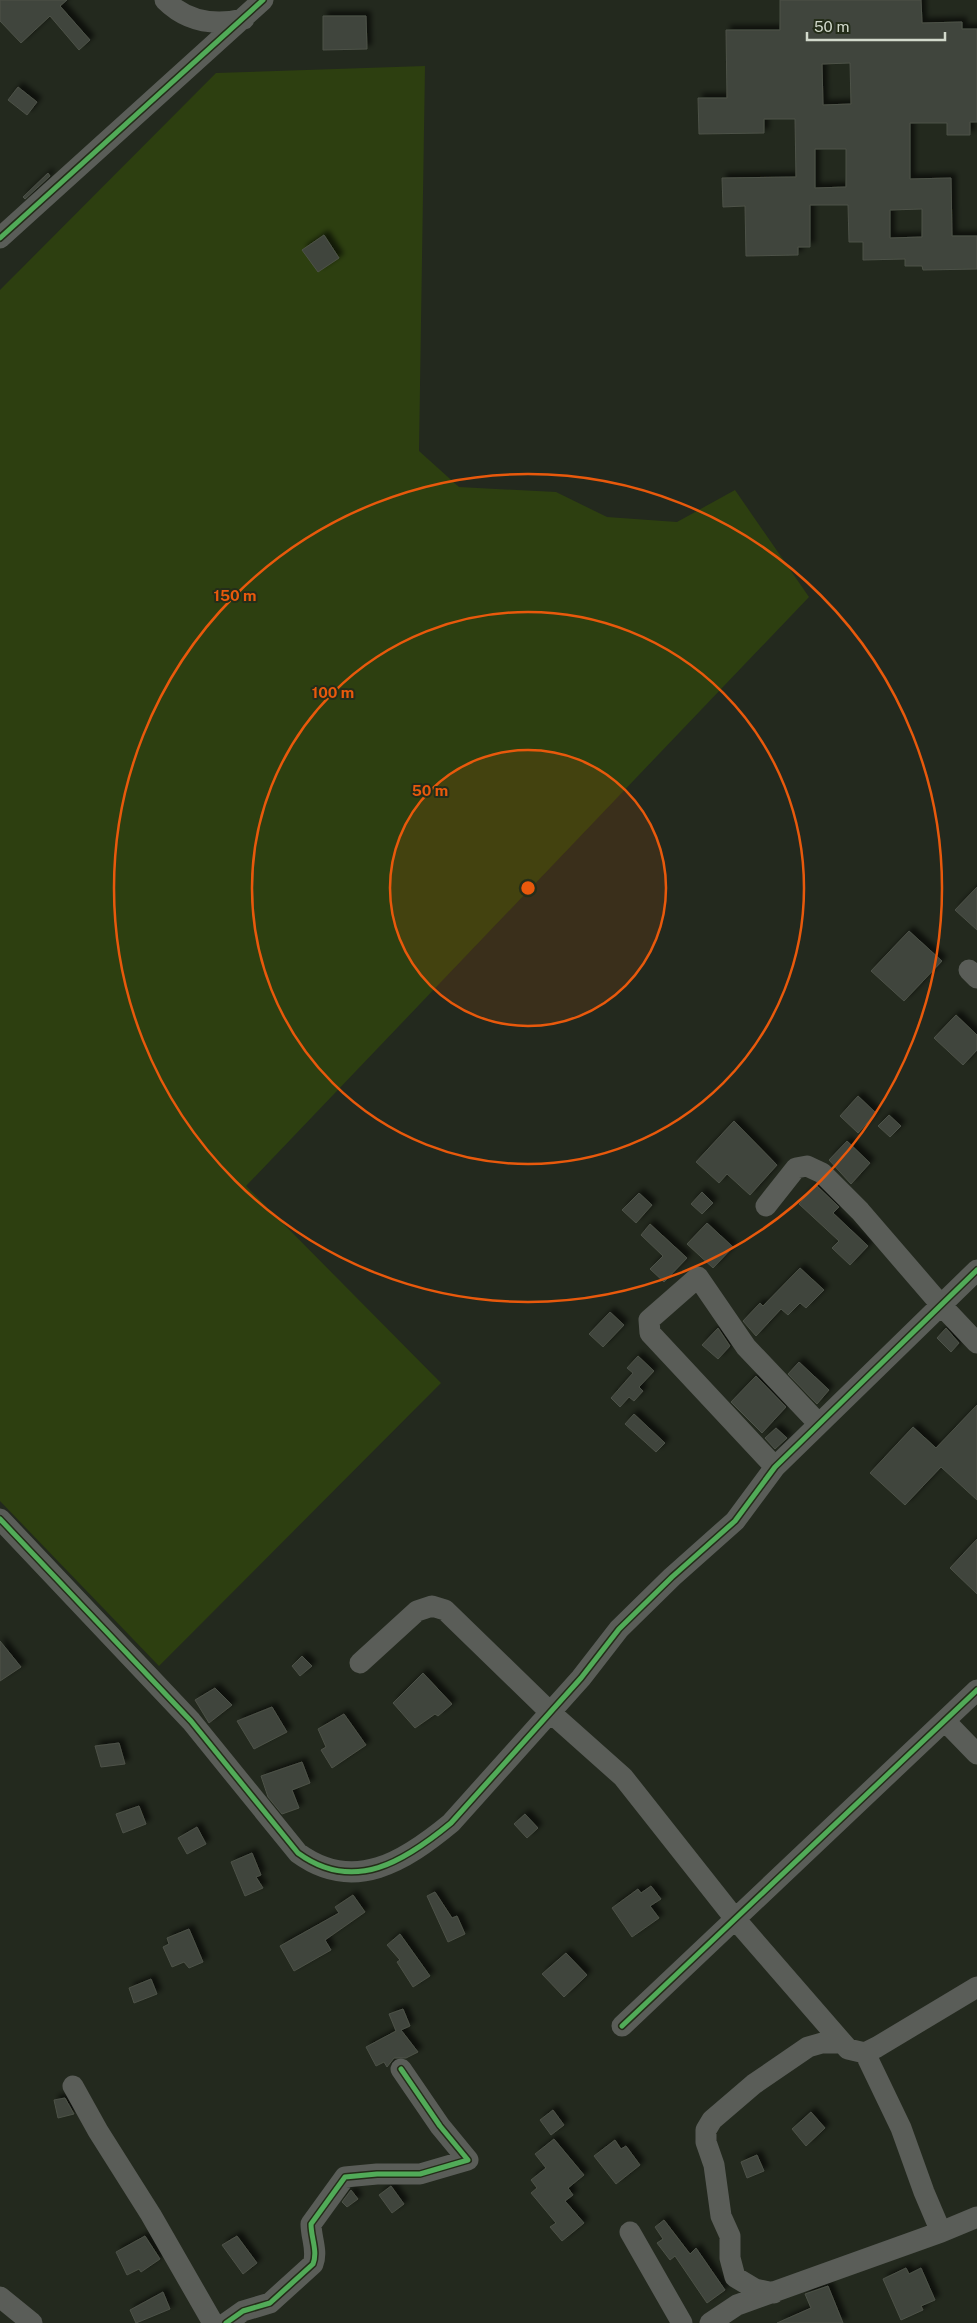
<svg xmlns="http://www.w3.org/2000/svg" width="977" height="2323" font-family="'Public Sans',sans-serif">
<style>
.green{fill:#2d3f10}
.building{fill:#40453c;stroke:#4d5248;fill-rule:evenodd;filter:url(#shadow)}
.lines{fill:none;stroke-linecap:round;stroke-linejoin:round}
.minor{stroke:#5a5d58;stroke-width:21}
.cycleway-casing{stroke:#242d19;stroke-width:8}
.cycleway{stroke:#51ab58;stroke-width:5}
.ring{fill:none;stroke:#e8590c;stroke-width:2.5}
.centre{fill:#e8590c;stroke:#242d19;stroke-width:2.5}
.ring-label{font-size:15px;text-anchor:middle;font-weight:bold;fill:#e8590c;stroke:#242d19;stroke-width:4;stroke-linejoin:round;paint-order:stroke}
</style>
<defs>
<filter id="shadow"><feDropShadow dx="4.5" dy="-4.5" stdDeviation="2.5" flood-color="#0009"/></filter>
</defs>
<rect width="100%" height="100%" fill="#23291e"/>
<path class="green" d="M425 66 419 451 459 487 556 492 607 517 677 522 735 490 809 597 246 1186 441 1383 159 1666 0 1501V290L216 73Z"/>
<path class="building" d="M0 0H67L60 6 90 40 79 50 50 16 21 43 0 21Z
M780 0H921L922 23 962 22V29H977V122H970V135H947V123H910V179L951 178 952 236H977V269L923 270 922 266H905V259L863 260V242H849L848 205H810V247H798V255L746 256 745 206 723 207 722 178 796 177 795 119H764V133L699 134 698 98H727L726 30H780ZM850 63 851 104 823 105 822 64ZM815 149H846V187L815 188ZM922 209V237L890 238V210Z
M323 16H366L367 49 323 50Z
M18 87 37 102 27 115 8 100Z
M48 173 50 176 25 199 23 197Z
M324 235 339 258 318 272 302 250Z
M977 887V930L955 910Z
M909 931 942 961 904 1001 871 971Z
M956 1015 977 1035V1050L963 1065 934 1038Z
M858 1096 876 1113 858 1133 840 1116Z
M889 1115 901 1126 890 1137 878 1126Z
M734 1121 777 1165 750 1195 727 1174 719 1183 696 1162Z
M847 1141 870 1163 851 1184 829 1160Z
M816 1185 839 1207 833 1213 868 1246 850 1265 832 1248 839 1241 799 1204Z
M702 1192 713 1203 702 1214 691 1204Z
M639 1193 652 1205 636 1223 622 1210Z
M707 1223 733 1247 713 1268 687 1244Z
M650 1224 687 1258 664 1282 650 1269 663 1256 641 1235Z
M800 1268 824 1290 806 1308 800 1303 788 1315 781 1309 756 1336 743 1321 760 1303 763 1306Z
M610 1312 624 1325 603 1347 589 1334Z
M718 1328 730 1346 718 1359 702 1345Z
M946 1328 959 1343 951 1352 937 1338Z
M638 1356 654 1371 639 1387 643 1391 634 1401 629 1397 620 1407 611 1398 633 1373 627 1368Z
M799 1362 829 1390 817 1404 788 1374Z
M756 1376 786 1407 762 1433 731 1402Z
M977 1405V1500L941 1467 905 1505 870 1473 913 1427 936 1448Z
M634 1414 665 1443 656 1452 625 1424Z
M776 1428 787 1438 775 1449 765 1438Z
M977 1539V1594L950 1568Z
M0 1641 21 1667 0 1681Z
M302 1656 312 1666 300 1676 292 1666Z
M423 1673 452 1704 438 1716 435 1714 415 1728 393 1703Z
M215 1688 232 1705 209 1723 195 1700Z
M272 1707 287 1732 254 1749 237 1721Z
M344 1714 366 1745 332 1768 321 1750 326 1747 318 1729Z
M119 1743 125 1764 101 1767 95 1746Z
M302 1762 310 1783 292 1790 299 1808 282 1814 268 1797 261 1776Z
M139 1806 146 1824 123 1833 116 1814Z
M525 1814 538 1828 527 1838 514 1824Z
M197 1827 206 1844 187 1854 178 1838Z
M252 1853 261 1875 256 1877 263 1888 245 1896 231 1862Z
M651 1886 661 1899 650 1906 659 1918 632 1937 612 1908 638 1889 641 1893Z
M435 1892 452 1918 457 1916 465 1934 448 1942 427 1896Z
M353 1895 365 1912 325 1940 331 1950 294 1971 280 1946 339 1913 335 1907Z
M189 1929 203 1962 189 1968 184 1962 172 1967 163 1947 169 1944 167 1938Z
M400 1934 430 1976 413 1987 397 1962 400 1960 387 1945Z
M566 1953 587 1975 564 1997 542 1974Z
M151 1979 157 1994 134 2003 129 1988Z
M403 2009 410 2026 401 2030 418 2052 406 2058H394L387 2067 384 2062 376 2066 366 2047 396 2031 389 2014Z
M65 2098 74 2114 58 2118 54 2100Z
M553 2110 564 2125 551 2135 540 2120Z
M811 2112 825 2128 806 2146 792 2129Z
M554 2139 584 2175 568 2188 573 2195 565 2201 584 2223 562 2241 550 2227 556 2223 531 2193 537 2188 531 2180 546 2168 535 2154Z
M615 2140 621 2149 626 2146 640 2165 616 2184 594 2156Z
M757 2155 764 2171 747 2178 741 2162Z
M391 2186 404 2204 392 2213 379 2195Z
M351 2190 358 2199 347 2207 342 2202Z
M664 2220 690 2254 696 2248 725 2290 707 2303 675 2256 670 2260 657 2243 663 2239 655 2227Z
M145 2236 160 2259 141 2272 139 2269 127 2275 116 2252Z
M237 2236 257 2263 243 2274 222 2245Z
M906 2268 909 2274 921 2268 935 2300 921 2306 923 2310 901 2320 883 2279Z
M828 2286 843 2323H777L811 2308 805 2294Z
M163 2292 170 2309 136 2323 130 2310Z"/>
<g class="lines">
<path class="minor" d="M165 0C187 22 214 26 244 19
M0 238 263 0
M969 970 977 978
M766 1206 796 1168 807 1166 822 1173 860 1211 941 1305 977 1343
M775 1467 650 1333 649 1320 698 1277 746 1347 818 1423
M0 1519 191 1721 298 1853C354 1894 405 1861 451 1823L581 1678 619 1629 672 1577 735 1521 775 1467 977 1270
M360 1663 417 1611 432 1606 445 1610 550 1712 623 1777 736 1920 848 2049 865 2053 877 2047 977 1987
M945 1721 977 1754
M622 2026 977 1690
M865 2053 901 2128 924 2192 941 2232
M73 2086 98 2131 151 2215 213 2323
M630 2232 682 2323
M774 2293 755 2289 735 2277 730 2258V2236L721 2216 714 2165 706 2142V2130L712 2120 754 2084 808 2047 822 2043H842
M0 2297 32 2323
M226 2323 243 2311 270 2303 313 2264C318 2251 311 2238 311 2224L345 2177 377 2174H420L468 2160 440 2126 401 2069
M710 2323 737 2305 941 2232 977 2217"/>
<g class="cycleway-casing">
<path id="cycleway" d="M0 238 263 0
M0 1519 191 1721 298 1853C354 1894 405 1861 451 1823L581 1678 619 1629 672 1577 735 1521 775 1467 977 1270
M622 2026 977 1690
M226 2323 243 2311 270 2303 313 2264C318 2251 311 2238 311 2224L345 2177 377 2174H420L468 2160 440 2126 401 2069"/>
</g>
<use href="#cycleway" class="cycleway"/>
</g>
<circle cx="528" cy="888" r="138" fill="#e8590c" fill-opacity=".12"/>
<g class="ring">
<circle cx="528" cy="888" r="138"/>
<circle cx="528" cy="888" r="276"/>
<circle cx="528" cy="888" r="414"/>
</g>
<circle cx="528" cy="888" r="8" class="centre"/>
<g class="ring-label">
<text x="235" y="601">150 m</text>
<text x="333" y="698">100 m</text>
<text x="430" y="796">50 m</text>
</g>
<path d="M807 32v8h138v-8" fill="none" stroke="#d2d9cc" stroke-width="2.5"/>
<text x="814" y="32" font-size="15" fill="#d2d9cc" stroke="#242d19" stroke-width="4" paint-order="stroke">50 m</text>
</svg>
